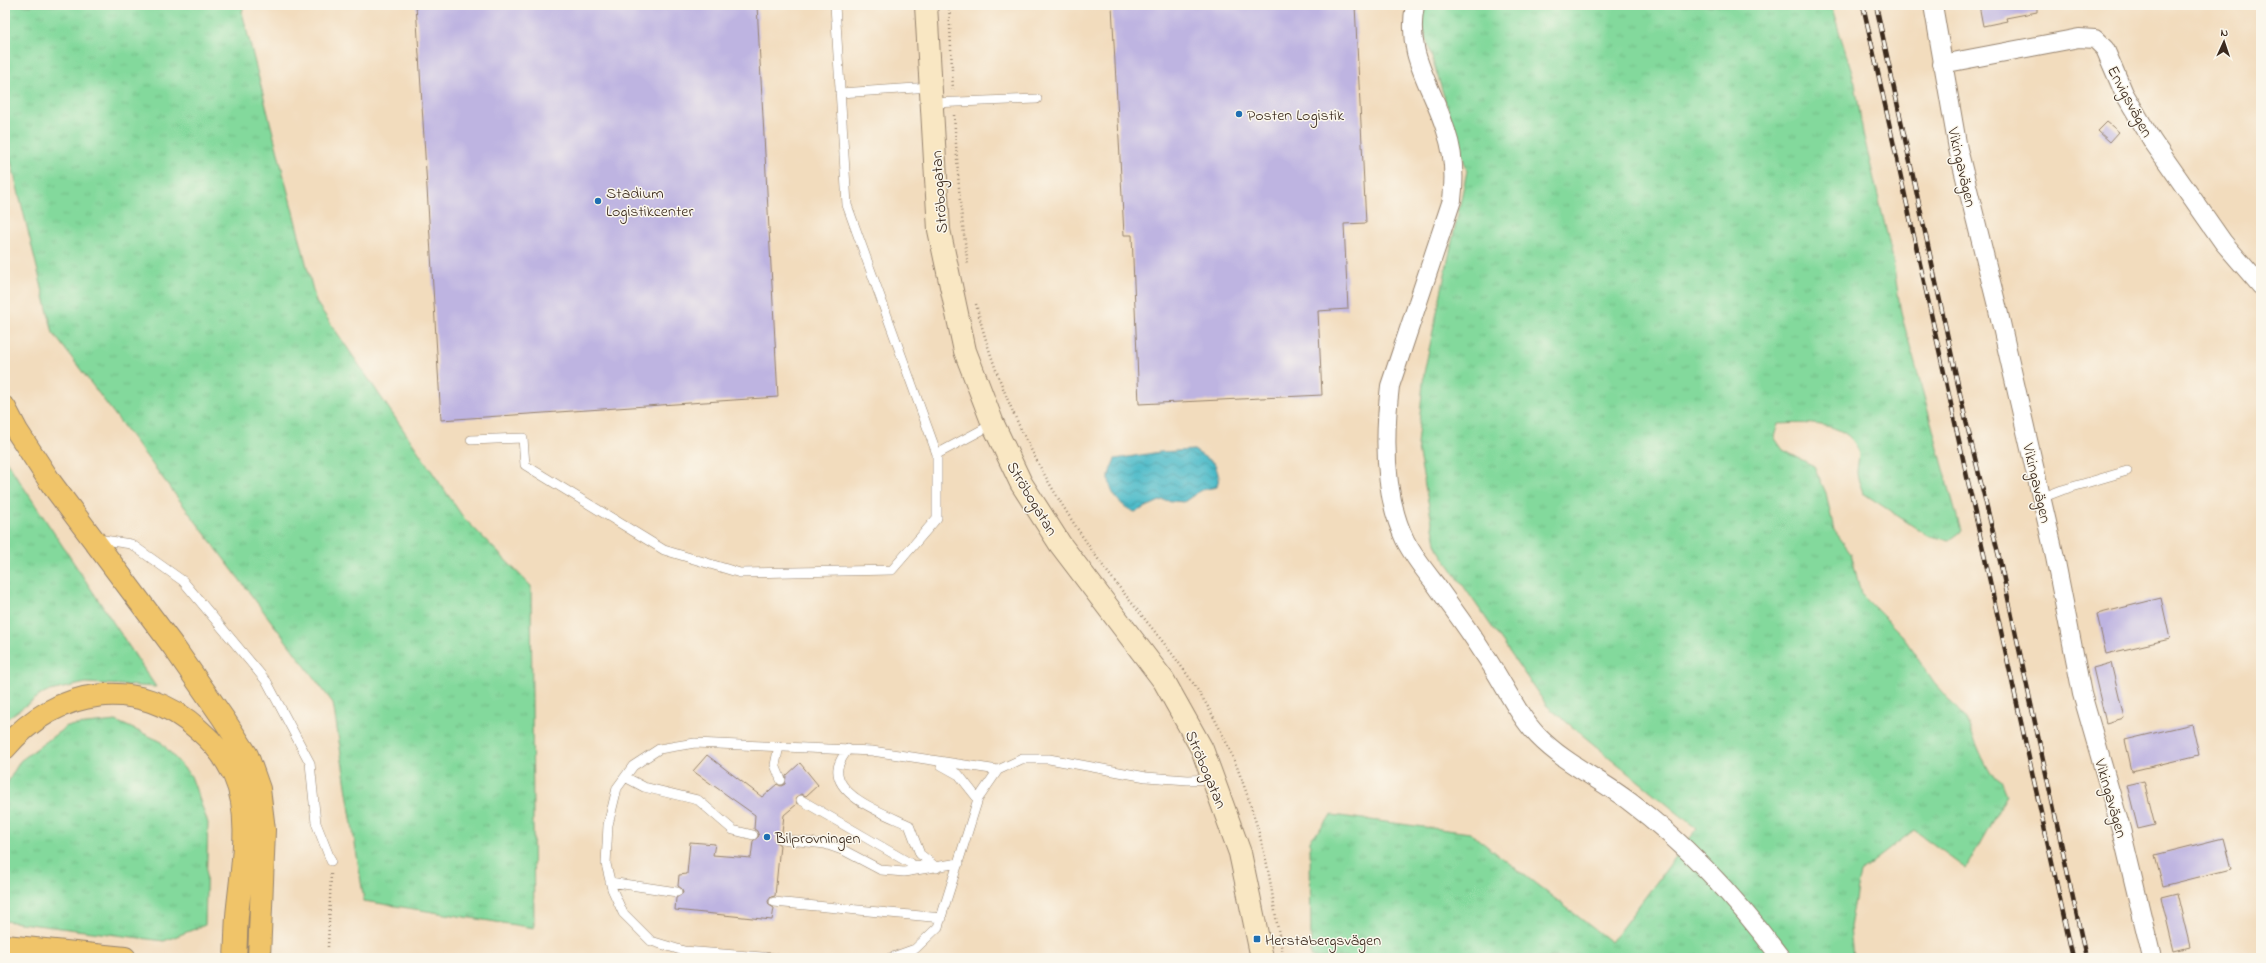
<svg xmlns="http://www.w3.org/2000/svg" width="2266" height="963" font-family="'Indie Flower',sans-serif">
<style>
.grass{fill:url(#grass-tufts);stroke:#5f825d}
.water{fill:url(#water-waves);stroke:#447274}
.building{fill:#beb4e1}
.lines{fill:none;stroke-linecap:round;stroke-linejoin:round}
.lane-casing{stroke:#96836e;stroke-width:10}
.street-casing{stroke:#96836e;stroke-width:20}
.secondary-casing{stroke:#96836e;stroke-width:24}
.primary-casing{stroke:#96836e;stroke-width:24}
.highway-casing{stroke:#96836e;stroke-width:24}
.path{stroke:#96836e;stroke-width:2.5;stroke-dasharray:1 3;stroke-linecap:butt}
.lane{stroke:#fff;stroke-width:9}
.street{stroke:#fff;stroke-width:18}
.secondary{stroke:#f9e7c3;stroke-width:22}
.primary{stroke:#f0c469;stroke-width:22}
.highway{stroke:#f0c469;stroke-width:22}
.rail-casing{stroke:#3b2a1e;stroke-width:4.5}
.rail{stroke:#fbf7ec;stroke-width:3;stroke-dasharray:9;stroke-linecap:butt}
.poi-dot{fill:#1f6fb2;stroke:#fbf7ec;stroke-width:1.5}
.labels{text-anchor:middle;stroke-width:3;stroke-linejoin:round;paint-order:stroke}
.street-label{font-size:16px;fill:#3b2a1e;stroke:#fbf7ec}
.poi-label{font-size:16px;fill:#3b2a1e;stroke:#fbf7ec;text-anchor:start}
</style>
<defs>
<pattern id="grass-tufts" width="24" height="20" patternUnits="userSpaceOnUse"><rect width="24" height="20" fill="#83d99c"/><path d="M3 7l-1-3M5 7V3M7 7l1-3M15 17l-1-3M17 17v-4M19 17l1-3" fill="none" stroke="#72ba86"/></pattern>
<pattern id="water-waves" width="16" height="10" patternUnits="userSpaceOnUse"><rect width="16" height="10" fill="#4ebbc9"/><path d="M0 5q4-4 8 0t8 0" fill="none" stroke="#4298a3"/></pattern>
</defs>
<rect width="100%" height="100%" fill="#fbf7ec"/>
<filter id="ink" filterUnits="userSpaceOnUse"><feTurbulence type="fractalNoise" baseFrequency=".025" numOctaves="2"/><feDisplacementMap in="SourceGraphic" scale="8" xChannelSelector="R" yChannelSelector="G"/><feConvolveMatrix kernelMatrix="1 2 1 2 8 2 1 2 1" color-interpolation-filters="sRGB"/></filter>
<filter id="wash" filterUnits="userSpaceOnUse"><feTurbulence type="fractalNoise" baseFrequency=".012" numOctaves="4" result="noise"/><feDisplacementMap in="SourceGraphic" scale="16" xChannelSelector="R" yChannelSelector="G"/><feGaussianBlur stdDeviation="0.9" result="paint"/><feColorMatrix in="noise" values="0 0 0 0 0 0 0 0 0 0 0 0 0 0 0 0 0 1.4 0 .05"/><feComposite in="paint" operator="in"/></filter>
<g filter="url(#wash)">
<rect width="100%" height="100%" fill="#f2dcbd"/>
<path class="grass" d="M10 5H244L242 12 316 302 463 517 531 586 534 928 364 901 333 703 53 333 5 137V66Z
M1422 5H1831L1855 83 1863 133 1892 255 1901 313 1961 531 1949 540 1928 536 1863 493C1861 486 1857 479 1857 472 1857 466 1860 456 1858 450 1847 420 1803 423 1778 424L1774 437 1783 450 1814 466 1826 493 1834 530 1851 553 1861 594 1902 635 1934 683 1966 719 1982 757 1990 772 2001 780 2007 795 1966 868 1914 830 1860 872 1850 927 1853 958H1312L1311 956 1310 840 1332 815 1470 833 1611 942 1697 829 1547 706 1437 548 1417 444 1424 373 1467 171 1423 29Z
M5 459 156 687 86 683 45 692 5 720Z
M116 721 160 741 191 776 208 823 205 925 164 941 5 921V787L20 761 67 726Z"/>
<path class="water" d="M1194 450 1215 464 1219 477 1217 487 1201 490 1184 502 1162 500 1135 512C1121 507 1109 493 1109 477 1109 472 1113 464 1115 459L1160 452Z"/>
<g id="blocks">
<path class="building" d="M416 5H757L778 397 441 420Z
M1112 5H1355L1366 223 1344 224 1348 309 1318 311 1322 395 1139 404 1132 235H1124Z
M1979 5H2037V12L2006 18 2007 21 1983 26Z
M2107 122 2119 132 2110 142 2098 131Z
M2161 598 2170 639 2106 654 2097 614Z
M2111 663 2124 718 2106 723 2093 668Z
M2192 724 2199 755 2132 771 2125 740Z
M707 755 762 797 777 784 781 786 785 784 786 776 800 763 818 785 806 796 801 794 796 797 797 804 784 815 782 833 775 838 776 842 780 845 775 896 771 897 768 901 769 905 774 908 772 920 675 910 676 898 683 893 682 889 678 886 679 875 687 874 690 842 715 844 713 855 751 858 753 841 759 836 757 831 754 829 755 815 693 771Z
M2144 781 2155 825 2138 829 2127 785Z
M2223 838 2231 869 2163 886 2155 855Z
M2177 893 2190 947 2174 951 2161 897Z"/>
</g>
</g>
<g filter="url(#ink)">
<use href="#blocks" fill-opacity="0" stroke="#96836e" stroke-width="1"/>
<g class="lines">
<g class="lane-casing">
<path id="lane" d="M840 93 931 87
M932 103 1037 99
M471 440 523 438 525 465 664 550 740 573 892 570 937 518V454L847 205 835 5
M937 454 993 424
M2041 498 2062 490 2127 471
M97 539 131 544 183 581 267 682 310 763 316 823 331 861
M779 746 775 765 781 780
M848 749C844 755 839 761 838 768 834 797 888 815 909 825L920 854 937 868
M941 765 959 775 978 799
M625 777 644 787 698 800 733 830 753 835
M801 800 913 865 924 866
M781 839 825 844 845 851 881 870 904 872 959 863
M610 882 677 892
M774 902 942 918
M775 958 684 951 651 941 623 913 612 889 606 864 608 825 617 788 633 766 659 749 695 743 872 751 998 770
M890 958 915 949 938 927 978 799 998 770 1022 759H1049L1146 777 1188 780 1212 779"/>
</g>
<g class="street-casing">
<path id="street" d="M1415 5C1405 57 1432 84 1446 131 1454 154 1455 176 1452 200L1390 386C1384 436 1383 494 1405 540 1413 556 1425 571 1436 585 1452 608 1469 630 1484 654 1501 678 1518 716 1538 736 1564 763 1600 779 1630 802 1689 846 1737 899 1781 958
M1933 5 1958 149 1998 310 2055 557 2082 694 2121 829 2152 958
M1942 64 2079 38 2095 39 2105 49 2124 93 2153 142 2223 242 2261 286"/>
</g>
<g class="secondary-casing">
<path id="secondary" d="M926 5 939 230 965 351 993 424 1021 483 1060 544 1164 681 1202 749 1240 853 1262 958"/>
</g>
<g class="primary-casing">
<path id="primary" d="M5 946 125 958"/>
</g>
<g class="highway-casing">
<path id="highway" d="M5 408 17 431 51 483 173 646 223 718 247 755 259 789 264 830 259 958
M5 748C57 687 139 675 199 730 213 742 226 758 234 775 253 817 241 871 237 916 236 930 236 944 235 958"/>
</g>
<path class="path" d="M949 5 953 90
M954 115 960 202 968 266
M976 304C1000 402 1047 489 1106 570 1139 614 1177 655 1205 702 1234 750 1253 807 1266 860 1273 892 1276 926 1284 958
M328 947 331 874"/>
<use href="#lane" class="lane"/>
<use href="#street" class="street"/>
<use href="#secondary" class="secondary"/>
<use href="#primary" class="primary"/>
<use href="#highway" class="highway"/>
<g class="rail-casing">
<path id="rail" d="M1863 5 2073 958
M1876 5 1965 417 2000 561 2086 958"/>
</g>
<use href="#rail" class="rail"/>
</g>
</g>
<g class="poi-dot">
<circle cx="1239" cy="114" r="4"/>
<circle cx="598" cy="201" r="4"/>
<circle cx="767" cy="837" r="4"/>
<rect x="1253" y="935" width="8" height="8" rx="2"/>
</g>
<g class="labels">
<g class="street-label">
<text transform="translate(2131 101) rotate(62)" y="6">Envigsvägen</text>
<text transform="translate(1963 167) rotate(77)" y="6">Vikingavägen</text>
<text transform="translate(938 192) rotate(-94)" y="6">Ströbogatan</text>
<text transform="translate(2038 483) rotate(77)" y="6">Vikingavägen</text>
<text transform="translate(1033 498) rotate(59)" y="6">Ströbogatan</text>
<text transform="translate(1207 769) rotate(67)" y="6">Ströbogatan</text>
<text transform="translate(2112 798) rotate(74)" y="6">Vikingavägen</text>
</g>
<g class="poi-label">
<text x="1247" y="120">Posten Logistik</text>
<text x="606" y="198">Stadium<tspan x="606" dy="18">Logistikcenter</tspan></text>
<text x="775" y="843">Bilprovningen</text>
<text x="1265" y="945">Herstabergsvägen</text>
</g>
</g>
<rect width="2266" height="963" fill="none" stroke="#fbf7ec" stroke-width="20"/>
<g transform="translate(2224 42) rotate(3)" stroke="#fbf7ec" stroke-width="3" paint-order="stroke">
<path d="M0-3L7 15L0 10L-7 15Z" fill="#3b2a1e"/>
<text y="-6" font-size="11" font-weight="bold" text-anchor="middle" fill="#3b2a1e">N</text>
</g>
</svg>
